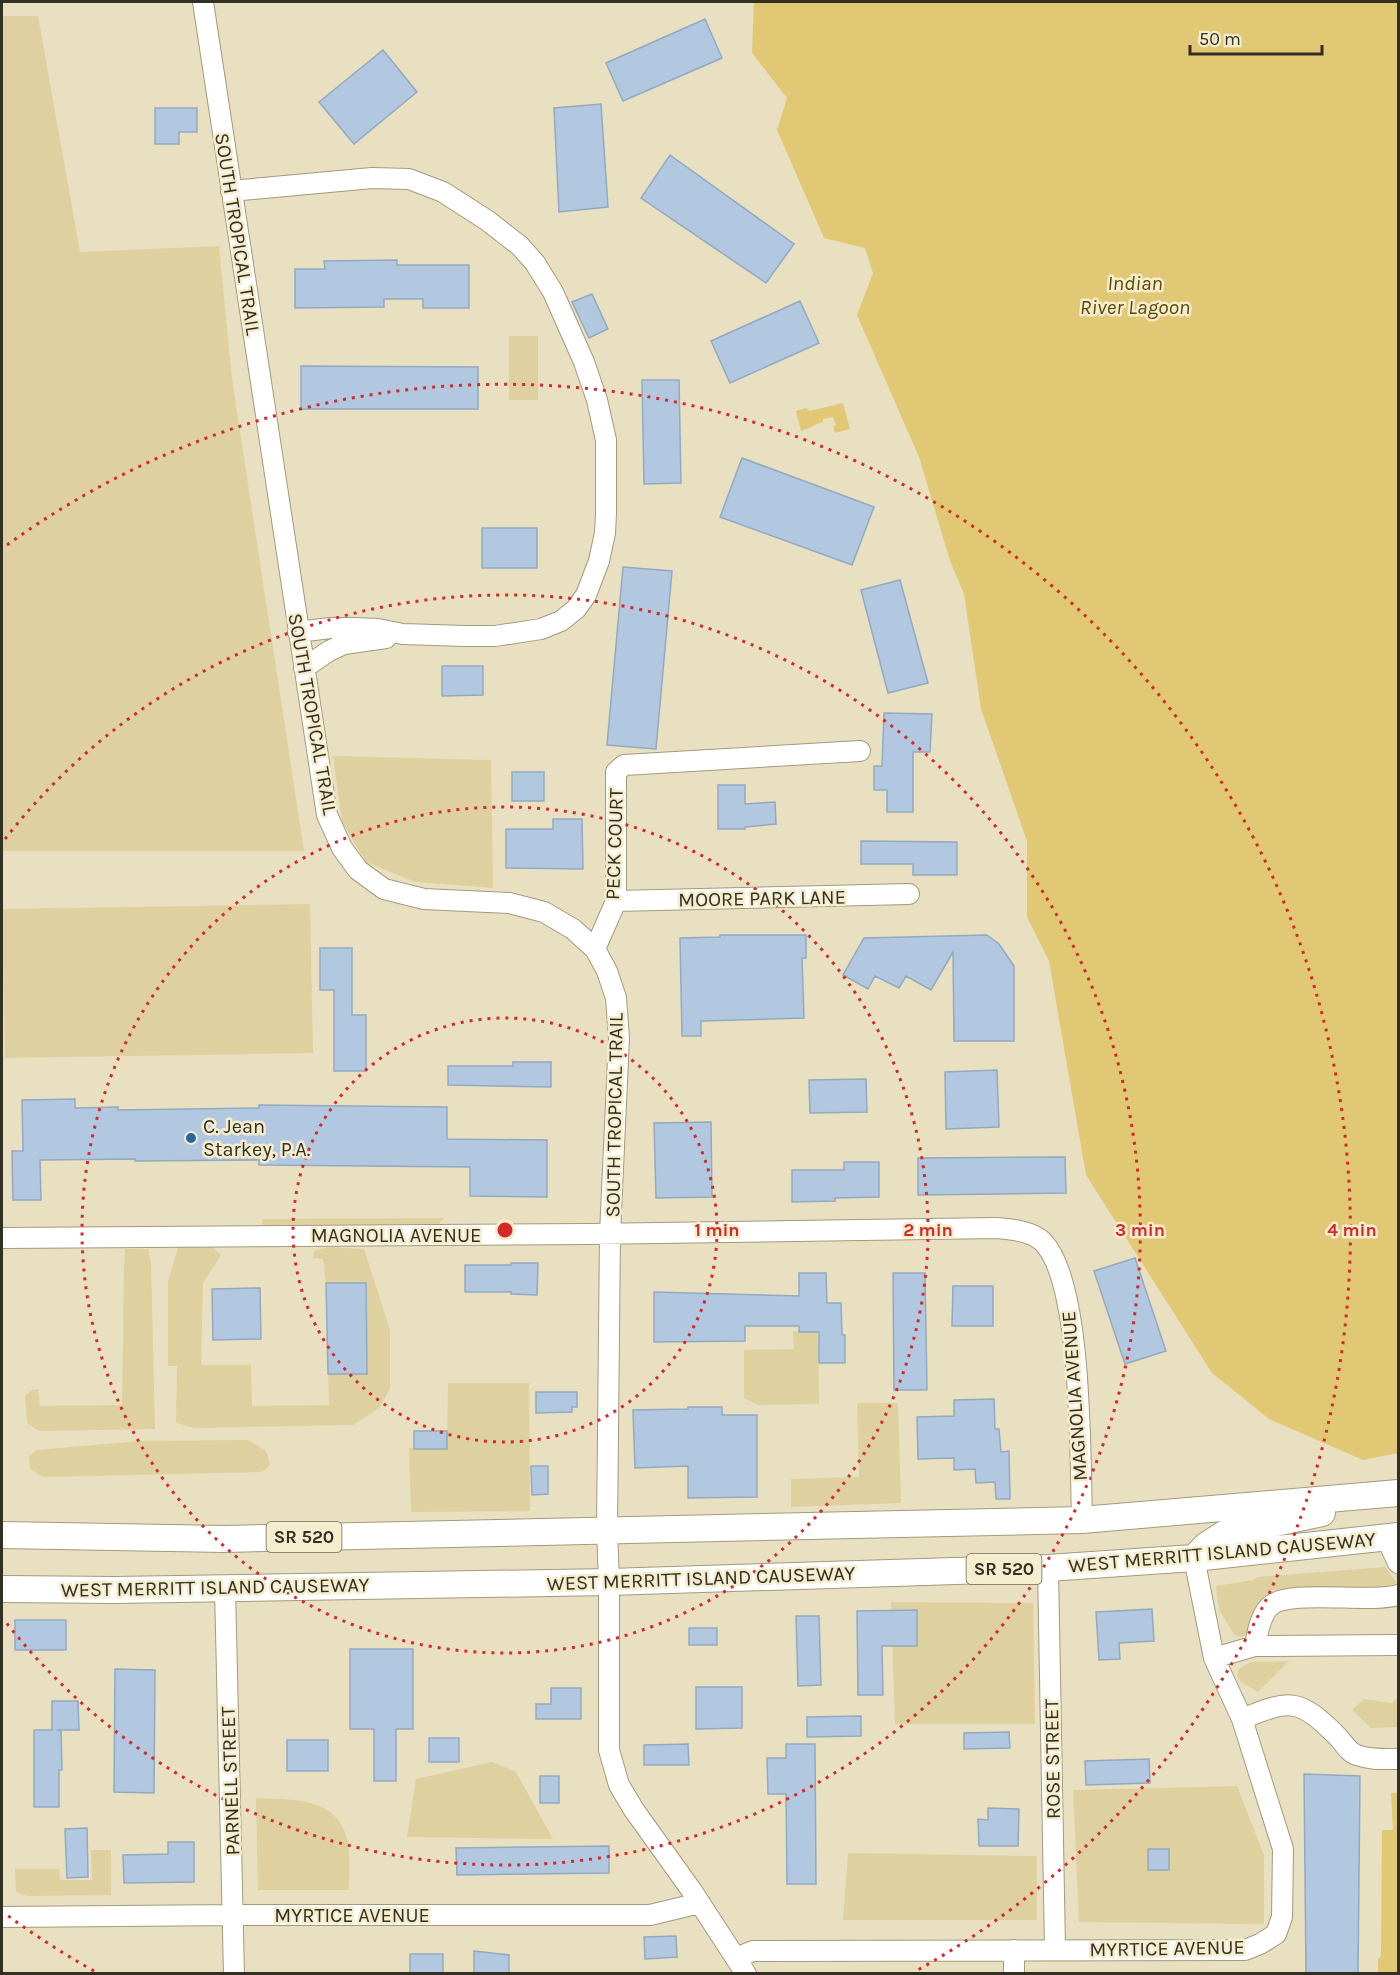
<svg xmlns="http://www.w3.org/2000/svg" width="1400" height="1975" font-family="Karla,sans-serif">
<style>
.green{fill:#ded09f}
.water{fill:#e0c875}
.building{fill:#b1c8e0;stroke:#92a9c0;stroke-width:1.5}
.lines{fill:none;stroke-linecap:round;stroke-linejoin:round}
.minor-casing{stroke:#a29a7d;stroke-width:22}
.major-casing{stroke:#a29a7d;stroke-width:28}
.minor{stroke:#fff;stroke-width:20}
.major{stroke:#fff;stroke-width:26}
.ring{fill:none;stroke:#d62828;stroke-width:3;stroke-dasharray:3 6}
.poi-dot{fill:#2a689f;stroke:#f6edce;stroke-width:2}
.labels{text-anchor:middle;stroke-width:5;stroke-linejoin:round;paint-order:stroke}
.shield{fill:#f6edce;stroke:#6d6856;stroke-width:1.5}
.shield-label{font-size:18px;font-weight:bold;fill:#322f23}
.street-label{font-size:20px;fill:#322f23;stroke:#f6edce}
.poi-label{font-size:20px;fill:#322f23;stroke:#f6edce;text-anchor:start}
.water-label{font-size:21px;font-style:italic;fill:#5b4a07;stroke:#f6edce}
.centre{fill:#d62828;stroke:#f6edce;stroke-width:3}
.ring-label{font-size:18px;text-anchor:middle;font-weight:bold;fill:#d62828;stroke:#f6edce;stroke-width:5;stroke-linejoin:round;paint-order:stroke}
</style>
<rect width="100%" height="100%" fill="#e9e0c1"/>
<path class="green" d="M2 16H38L80 252 219 246 232 379 304 851H2Z
M509 336H538V400H509Z
M333 756 491 760 493 888 415 882 366 862 342 822Z
M310 904 313 1053 5 1058 2 909Z
M444 1218 438 1225 272 1229 262 1225V1219Z
M212 1247 221 1255 203 1283 201 1365H251L252 1406 329 1405 328 1374H367L366 1283H326L323 1259 313 1258 314 1251 328 1247 364 1249 390 1330V1388L380 1407 353 1425 193 1428 176 1423 177 1366H168V1281L178 1248Z
M125 1249H148L151 1263 155 1429 39 1431 27 1423 25 1396 32 1390 38 1389 40 1406 122 1405 124 1266Z
M793 1331 818 1332 819 1404 758 1405 744 1398V1350L794 1349Z
M448 1383H529L530 1511 411 1512 409 1448H447Z
M857 1403H898L901 1503 791 1507V1479L859 1477Z
M248 1440 266 1451 270 1465 262 1472 43 1477 30 1469 29 1456 37 1450 139 1441Z
M1385 1567 1397 1583 1384 1587 1269 1590 1251 1617 1247 1634 1243 1637 1234 1635C1230 1625 1222 1618 1219 1607 1217 1601 1217 1593 1216 1586L1253 1580 1257 1577Z
M891 1602 1033 1603 1035 1724H895Z
M1289 1661 1258 1692 1241 1682 1237 1676 1239 1669 1251 1662Z
M1398 1698V1727L1371 1728 1352 1710 1364 1699 1392 1703Z
M492 1762 516 1772 553 1839 407 1837 416 1779Z
M1237 1786 1264 1855V1924L1079 1922 1073 1790Z
M256 1798C290 1800 336 1796 347 1838 351 1852 349 1875 349 1890H258Z
M91 1850H111V1895L27 1896 16 1892 15 1869H59L60 1880H92Z
M848 1853 1037 1856V1920H843Z"/>
<path class="water" d="M754 2H1398V1453L1363 1460 1269 1419 1212 1373 1086 1175 1049 961 1027 917V841L981 709 964 594 950 561 919 457 857 315 873 273 865 248 824 238 777 130 787 98 752 53Z
M843 403 850 429 835 433 833 426 836 425 833 417 823 419V422C814 424 809 429 801 431L796 411 806 408 810 411Z
M1391 1793H1398V1973H1378V1959L1381 1956 1382 1830H1393Z"/>
<path class="building" d="M705 19 722 58 623 101 606 63Z
M383 50 417 92 354 144 319 102Z
M601 104 608 207 559 212 554 108Z
M155 108H197V132H179V144H155Z
M670 155 794 244 766 283 641 198Z
M397 260V265H469V308H423V299H384V307L295 308V269H325L324 261Z
M592 294 608 329 589 338 572 302Z
M800 301 819 343 730 383 711 341Z
M301 366 478 367V409H301Z
M642 380H679L681 483 644 484Z
M742 458 874 507 852 565 720 517Z
M482 528H537V568H482Z
M623 567 672 571 656 749 607 745Z
M900 580 928 683 888 693 861 590Z
M442 666H483V695L442 696Z
M884 713 932 714 930 752H913V812H887V790H874V766H882Z
M512 772H544V801H512Z
M718 785H745V804L775 802 776 824 745 827V829H718Z
M553 819H582L583 869 506 868V829H553Z
M861 841 957 842V875H913V864H861Z
M720 935H806V958H802L804 1018 701 1021V1036H682L680 938 720 937Z
M987 935 999 944 1014 966V1041H954L953 952 931 990 906 976 899 988 875 976 868 989 843 975 864 938Z
M320 948H352V1015H366V1071H334V990H320Z
M513 1062H551V1087L448 1085V1066H513Z
M997 1070 999 1127 946 1129 945 1072Z
M866 1079 867 1112 810 1113 809 1080Z
M75 1099V1108L118 1107V1110L259 1108V1105L447 1107V1139L547 1140V1197L470 1196V1167L259 1165V1160L135 1161V1159L40 1160 41 1200H13L12 1151H23L22 1100Z
M711 1122 712 1197 656 1198 654 1123Z
M1065 1157 1066 1193 918 1195V1158Z
M844 1162H879V1197L835 1198V1201L792 1202V1170H844Z
M1135 1258 1166 1351 1125 1364 1094 1271Z
M511 1263H538L537 1295 511 1294V1292H465V1265H511Z
M799 1273H826L827 1303H841L842 1335H845V1363H819V1332H799V1326H745V1341L654 1342V1292L799 1296Z
M893 1273H925L927 1390H894Z
M326 1283H366L367 1374H328Z
M953 1286H993V1326H952Z
M260 1288 261 1339 213 1340 212 1289Z
M536 1392H577V1407H572V1412L536 1413Z
M994 1399 995 1429H999L1001 1452 1009 1451 1010 1499H996L995 1482 976 1483 975 1469 954 1470V1458L918 1459 917 1417 954 1416V1400Z
M688 1407H722V1415H757V1497L688 1498V1466L635 1468 633 1410 688 1409Z
M414 1431H447V1449H414Z
M531 1466H548V1494L532 1495Z
M1152 1609 1154 1641 1119 1643 1120 1659 1099 1660 1096 1612Z
M917 1610V1646H882L883 1695H858L857 1611Z
M796 1616H819L821 1685 798 1686Z
M15 1620H66V1650H15Z
M689 1628H717V1645H689Z
M350 1649H413V1729H396V1781H374V1729H350Z
M115 1669 155 1670 154 1793 114 1792Z
M696 1687H742V1728L696 1729Z
M551 1688H581V1719H536V1704H551Z
M52 1701H78L79 1730H57L61 1731 62 1770H59V1807H34V1730H52Z
M861 1716V1736L807 1737V1717Z
M1009 1732 1010 1748 964 1749V1733Z
M429 1738H459V1762H429Z
M287 1740H328V1771H287Z
M688 1744 689 1765H644V1745Z
M786 1744H815L816 1884H787L786 1794H768L767 1758H786Z
M1149 1759 1150 1783 1086 1785 1085 1761Z
M1304 1774 1360 1776 1358 1974H1306Z
M540 1776H559V1803H540Z
M988 1808 1019 1809 1018 1846H979L978 1819 988 1820Z
M87 1828 88 1877 67 1878 65 1829Z
M168 1842H194V1882L124 1883 123 1855 168 1854Z
M609 1846V1873L457 1875 456 1848Z
M1148 1849H1169V1870H1148Z
M676 1936 677 1957 645 1959 644 1937Z
M474 1951 509 1955V1974H474Z
M410 1954H443V1974H410Z"/>
<g class="lines">
<g class="minor-casing">
<path id="minor" d="M203 2 327 815 342 848 358 870 384 889 424 899 509 903 544 912 573 929 595 949 607 971 616 998 619 1038 610 1234 607 1530 609 1582V1750L619 1785 634 1810 692 1891 746 1974
M231 191 372 178 409 179 443 192 488 221 520 246 535 263 553 292 584 362 597 400 606 440V513L605 533 599 561 586 595 576 609 561 621 541 629 495 636H465L403 634 378 629 354 628H330L298 632
M304 668 329 651 344 644 386 638
M616 901 909 894
M595 949 616 901V772L624 765 860 751
M2 1238 589 1234 996 1228C1011 1229 1032 1231 1043 1242 1083 1283 1080 1460 1082 1520
M1386 1537 1398 1563
M1048 1568 1055 1949
M225 1588 234 1974
M1255 1646C1257 1634 1260 1617 1269 1607 1287 1588 1369 1604 1398 1595
M1214 1658 1255 1646 1398 1645
M1242 1719C1290 1699 1299 1698 1337 1736 1343 1742 1349 1753 1357 1755 1370 1760 1384 1759 1398 1759
M2 1917 234 1915H650L700 1903
M1014 1950V1974
M736 1958 753 1951 1245 1950 1260 1944 1276 1934 1282 1917 1283 1849 1242 1719 1214 1658 1194 1558"/>
</g>
<g class="major-casing">
<path id="major" d="M2 1535 225 1539 1082 1520 1398 1493
M1194 1558 1207 1545 1224 1534 1322 1513
M2 1589 115 1590 609 1582 1048 1568 1194 1558 1398 1536"/>
</g>
<use href="#minor" class="minor"/>
<use href="#major" class="major"/>
</g>
<g class="ring">
<circle cx="505" cy="1230" r="212"/>
<circle cx="505" cy="1230" r="423"/>
<path d="M5 839A635 635 0 1 1 5 1621"/>
<path d="M94 1971A847 847 0 0 1 7 1915M7 545A847 847 0 1 1 916 1971"/>
</g>
<circle class="poi-dot" cx="191" cy="1138" r="6"/>
<g class="labels">
<g class="shield">
<rect x="266.5" y="1522" width="75" height="30" rx="4.5"/>
<rect x="966.5" y="1554" width="75" height="30" rx="4.5"/>
</g>
<g class="shield-label">
<text x="304" y="1543">SR 520</text>
<text x="1004" y="1575">SR 520</text>
</g>
<g class="street-label">
<text transform="translate(238 234) rotate(81)" y="7">SOUTH TROPICAL TRAIL</text>
<text transform="translate(313 714) rotate(80)" y="7">SOUTH TROPICAL TRAIL</text>
<text transform="translate(614 844) rotate(-88)" y="7">PECK COURT</text>
<text transform="translate(762 898) rotate(-1)" y="7">MOORE PARK LANE</text>
<text transform="translate(614 1115) rotate(-89)" y="7">SOUTH TROPICAL TRAIL</text>
<text x="396" y="1242">MAGNOLIA AVENUE</text>
<text transform="translate(1074 1396) rotate(-94)" y="7">MAGNOLIA AVENUE</text>
<text transform="translate(1222 1552) rotate(-5)" y="7">WEST MERRITT ISLAND CAUSEWAY</text>
<text transform="translate(701 1578) rotate(-2)" y="7">WEST MERRITT ISLAND CAUSEWAY</text>
<text transform="translate(215 1587) rotate(-1)" y="7">WEST MERRITT ISLAND CAUSEWAY</text>
<text transform="translate(1052 1759) rotate(-91)" y="7">ROSE STREET</text>
<text transform="translate(230 1781) rotate(-92)" y="7">PARNELL STREET</text>
<text x="352" y="1922">MYRTICE AVENUE</text>
<text transform="translate(1167 1948) rotate(-1)" y="7">MYRTICE AVENUE</text>
</g>
<g class="poi-label">
<text x="203" y="1133">C. Jean<tspan x="203" dy="23">Starkey, P.A.</tspan></text>
</g>
<g class="water-label">
<text x="1135" y="290">Indian<tspan x="1135" dy="24">River Lagoon</tspan></text>
</g>
</g>
<circle cx="505" cy="1230" r="9" class="centre"/>
<g class="ring-label">
<text x="717" y="1236">1 min</text>
<text x="928" y="1236">2 min</text>
<text x="1140" y="1236">3 min</text>
<text x="1352" y="1236">4 min</text>
</g>
<rect width="1400" height="1975" fill="none" stroke="#322f23" stroke-width="6"/>
<path d="M1190 45v9h132v-9" fill="none" stroke="#322f23" stroke-width="3"/>
<text x="1199" y="45" font-size="18" fill="#322f23" stroke="#f6edce" stroke-width="4.5" paint-order="stroke">50 m</text>
</svg>
